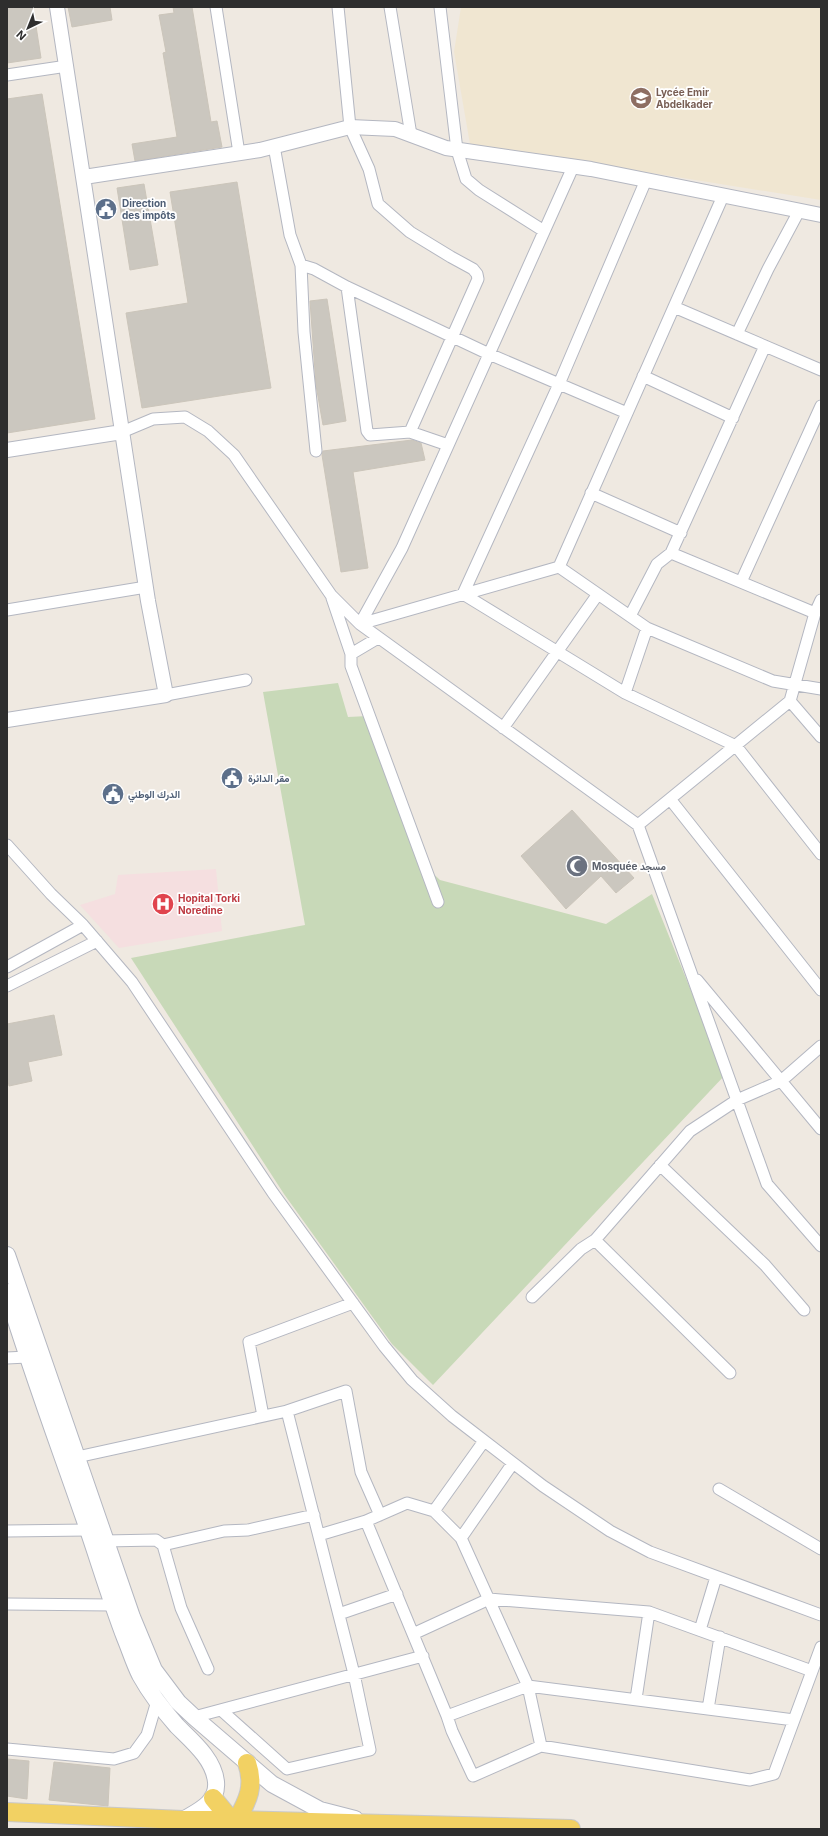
<svg xmlns="http://www.w3.org/2000/svg" width="828" height="1836" font-family="Inter,Vazirmatn,sans-serif">
<style>
.education{fill:#f0e6d1}
.medical{fill:#f5dfe0}
.cemetery{fill:#c8d9b8}
.building{fill:#cbc7bf;stroke:#cbc5ba}
.lines{fill:none;stroke-linecap:round;stroke-linejoin:round}
.minor-casing{stroke:#b4b7c1;stroke-width:13}
.tertiary-casing{stroke:#b4b7c1;stroke-width:16}
.secondary-casing{stroke:#b4b7c1;stroke-width:18}
.primary-casing{stroke:#c9c9c9;stroke-width:20}
.minor{stroke:#fff;stroke-width:11}
.tertiary{stroke:#fff;stroke-width:14}
.secondary{stroke:#fff;stroke-width:16}
.primary{stroke:#f2d163;stroke-width:18}
.labels{text-anchor:middle;stroke-width:3.5;stroke-linejoin:round;paint-order:stroke}
.education-label{font-size:10px;font-weight:bold;fill:#785e54;stroke:#fff;text-anchor:start}
.service-label{font-size:10px;font-weight:bold;fill:#4e5e75;stroke:#fff;text-anchor:start}
.worship-label{font-size:10px;font-weight:bold;fill:#5b616d;stroke:#fff;text-anchor:start}
.health-label{font-size:10px;font-weight:bold;fill:#be3a42;stroke:#fff;text-anchor:start}
</style>
<rect width="100%" height="100%" fill="#efe9e1"/>
<path class="education" d="M461 7H821V200L470 144 454 52Z"/>
<path class="medical" d="M216 869 222 931 119 948 80 905 115 894 118 875Z"/>
<path class="cemetery" d="M338 683 348 717 368 716 426 867 440 880 606 924 652 894 725 1075 433 1385 392 1344 284 1194 131 958 305 925 263 692Z"/>
<path class="building" d="M7 7H33L41 58 7 63Z
M68 7H110L112 20 72 27Z
M173 7H192L211 122 217 121 222 147 135 161 132 144 177 137 163 53 166 52 159 15 174 13Z
M42 94 95 419 7 433V99Z
M237 182 271 388 142 408 126 313 188 303 170 192Z
M144 184 158 265 130 270 117 188Z
M327 299 346 421 323 425 316 385 310 301Z
M412 440 421 443 425 460 353 472 368 568 341 572 322 455 323 451Z
M572 810 634 878 616 893 601 876 566 909 521 856Z
M54 1015 62 1055 28 1062 32 1081 9 1086 7 1075V1024Z
M7 1759 29 1761 27 1799 7 1796Z
M54 1762 110 1768 108 1806 49 1800Z"/>
<g class="lines">
<g class="minor-casing">
<path id="minor" d="M216 7 239 153
M338 7 350 127 369 169 378 204 410 232 451 257 473 269 477 274 478 279 410 432
M390 7 411 135
M440 7 457 150 466 179 479 190 544 231
M7 75 67 66
M274 146 290 235 301 265 304 332 316 451
M573 167 402 548 360 624 559 567 723 196
M646 180 559 384 463 594 625 693 736 746 821 854
M301 265 314 269 347 287 489 354 627 413
M347 287 367 431 370 435 410 432 448 445
M674 307 821 370
M737 334 768 269 799 211
M765 346 671 553 815 613
M643 376 733 418
M122 432 153 419 185 417 208 431 234 455 331 595 360 624 638 825 790 701 815 613 821 600
M591 493 681 533
M559 567 647 628 773 681 821 689
M741 582 821 406
M332 598 351 654
M7 610 146 587
M630 616 657 564 671 553
M378 638 351 654V666L438 902
M625 693 647 628
M166 695 246 680
M790 701 821 737
M503 728 598 594
M670 799 821 990
M638 825 767 1184 821 1246
M7 845 51 894 83 925 132 982 273 1193 384 1346 412 1380 452 1416 543 1486 610 1531 650 1552 821 1615
M7 967 83 925
M697 980 821 1129
M7 986 97 941
M660 1165 765 1265 804 1310
M595 1240 730 1373
M532 1297 581 1249 595 1240 690 1131 737 1100 781 1081 821 1046
M7 1358 27 1357
M287 1411 346 1391 361 1472 380 1515
M263 1416 249 1342 353 1303
M77 1457 287 1411 354 1674 370 1750 287 1769 221 1710
M719 1489 821 1549
M434 1511 484 1441
M7 1531 88 1530
M319 1535 366 1521
M461 1538 513 1463
M105 1541 156 1540 163 1545 181 1608 208 1669
M163 1545 224 1531 248 1530 314 1515
M7 1604 112 1605
M339 1614 397 1594
M700 1630 716 1577
M413 1634 489 1599 649 1612 812 1671
M636 1699 649 1612
M708 1709 720 1637
M447 1716 528 1686 794 1720
M194 1717 423 1656
M541 1746 528 1686 461 1538 434 1511 407 1503 366 1521 447 1716 452 1731 473 1776 541 1746 750 1780 774 1774 821 1647
M7 1749 114 1759 134 1753 147 1735 157 1701"/>
</g>
<g class="tertiary-casing">
<path id="tertiary" d="M84 177 260 150 350 127 395 129 446 148 591 169 821 215
M7 450 122 432
M7 720 166 695 148 601 57 7"/>
</g>
<g class="secondary-casing">
<path id="secondary" d="M7 1255 132 1617 154 1670 178 1702 194 1717 272 1784 320 1810 355 1819
M7 1292C30 1368 58 1443 84 1518 98 1558 110 1599 125 1638 130 1650 134 1663 140 1675 150 1693 163 1710 177 1726 192 1741 214 1759 216 1782 218 1803 198 1811 183 1820"/>
</g>
<g class="primary-casing">
<path id="primary" d="M213 1798 227 1815 237 1820C248 1800 255 1786 247 1763
M7 1812 183 1820H237L571 1829"/>
</g>
<use href="#minor" class="minor"/>
<use href="#tertiary" class="tertiary"/>
<use href="#secondary" class="secondary"/>
<use href="#primary" class="primary"/>
</g>
<defs>
<g id="school-disc" transform="scale(1.15)"><circle r="9.5" fill="#8d6e63" stroke="#fff"/><path d="M0-5L7-2L0 1L-7-2ZM-4 1L0 2.5L4 1V4Q0 6-4 4Z" fill="#fff"/></g>
<g id="civic-disc" transform="scale(1.15)"><circle r="9.5" fill="#5c6f8a" stroke="#fff"/><path d="M-.6-6.5H3V-4.5H.6V-3L4-1V1h2V6H-6V1h2V-1L-.6-3ZM-1.2 2.5V6h2.4V2.5Z" fill="#fff"/></g>
<g id="mosque-disc" transform="scale(1.15)"><circle r="9.5" fill="#6b7280" stroke="#fff"/><path d="M3.5-4.9A6 6 0 1 0 3.5 4.9A5 5 0 1 1 3.5-4.9Z" fill="#fff"/></g>
<g id="hospital-disc" transform="scale(1.15)"><circle r="9.5" fill="#e0444e" stroke="#fff"/><path d="M-5-5h3v3.5h4V-5h3V5h-3V1.5h-4V5h-3Z" fill="#fff"/></g>
</defs>
<g fill-rule="evenodd">
<use href="#school-disc" x="641" y="98"/>
<use href="#civic-disc" x="106" y="209"/>
<use href="#civic-disc" x="232" y="778"/>
<use href="#civic-disc" x="113" y="794"/>
<use href="#mosque-disc" x="577" y="866"/>
<use href="#hospital-disc" x="163" y="904"/>
</g>
<g class="labels">
<g class="education-label">
<text x="656" y="96">Lycée Emir<tspan x="656" dy="12">Abdelkader</tspan></text>
</g>
<g class="service-label">
<text x="122" y="207">Direction<tspan x="122" dy="12">des impôts</tspan></text>
<text x="248" y="782">مقر الدائرة</text>
<text x="128" y="798">الدرك الوطني</text>
</g>
<g class="worship-label">
<text x="592" y="870">Mosquée مسجد</text>
</g>
<g class="health-label">
<text x="178" y="902">Hopital Torki<tspan x="178" dy="12">Noredine</tspan></text>
</g>
</g>
<rect width="828" height="1836" fill="none" stroke="#2e2e2e" stroke-width="16"/>
<g transform="translate(28 28) rotate(223)" stroke="#ffffff" stroke-width="3" paint-order="stroke">
<path d="M0-3L7 15L0 10L-7 15Z" fill="#2e2e2e"/>
<text y="-6" font-size="11" font-weight="bold" text-anchor="middle" fill="#2e2e2e">N</text>
</g>
</svg>
